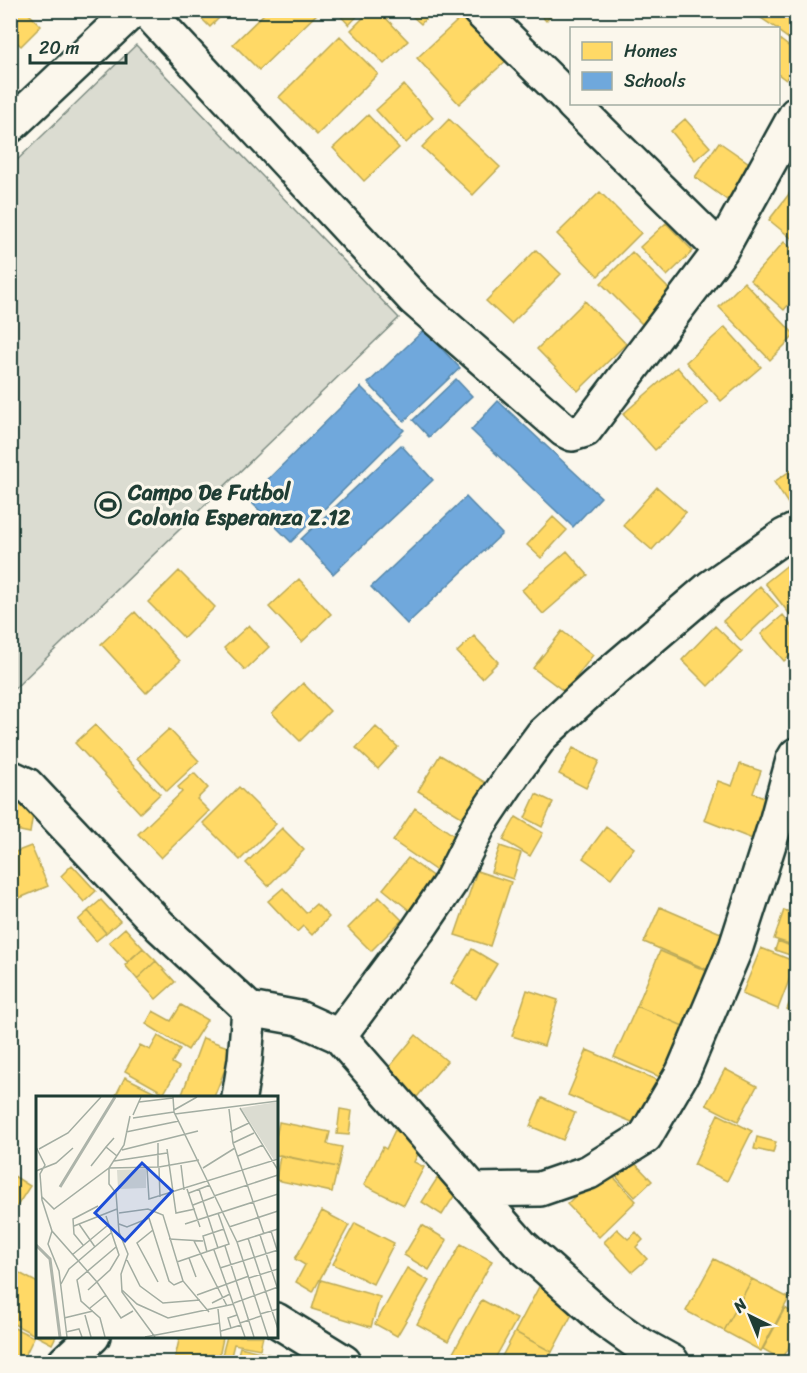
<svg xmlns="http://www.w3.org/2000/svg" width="807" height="1373" font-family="Sriracha,sans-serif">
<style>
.green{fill:#dbdcd1;stroke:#7d8c82;stroke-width:1.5}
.homes{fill:#ffd966;stroke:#bcaa57;stroke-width:1.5}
.schools{fill:#6fa8dc;stroke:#5788aa;stroke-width:1.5}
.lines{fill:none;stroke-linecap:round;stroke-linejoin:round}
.street-casing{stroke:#1f3d34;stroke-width:38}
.street{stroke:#fbf7ec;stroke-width:33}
.labels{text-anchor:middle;stroke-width:6;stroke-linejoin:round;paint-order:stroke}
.poi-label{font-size:22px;font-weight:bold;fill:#1f3d34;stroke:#fbf7ec;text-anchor:start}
.inset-river{fill:none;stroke:#adb4aa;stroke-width:3}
.inset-road{fill:none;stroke:#a3ada2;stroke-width:1.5}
.view{fill:#1d4ed8;fill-opacity:0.15;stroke:#1d4ed8;stroke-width:3}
.inset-edge{fill:none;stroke:#1f3d34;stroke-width:3}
</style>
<rect width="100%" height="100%" fill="#fbf7ec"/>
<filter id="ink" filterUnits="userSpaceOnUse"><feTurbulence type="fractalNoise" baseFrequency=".0167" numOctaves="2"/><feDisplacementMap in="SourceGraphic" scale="12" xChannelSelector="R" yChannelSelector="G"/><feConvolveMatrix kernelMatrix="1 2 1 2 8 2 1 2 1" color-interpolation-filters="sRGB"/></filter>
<g filter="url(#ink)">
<path class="green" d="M136 45 399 318 11 692V166Z"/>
<path class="homes" d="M10 10H25L41 26 21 46 10 36Z
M193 10H227L210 27Z
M268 10H321L259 70 233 44Z
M335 10H363L349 25Z
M371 10H378L408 41 384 64 351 30Z
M405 10H433L421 24Z
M536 10H557L546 21Z
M767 10H796V44L778 31V28H776L761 18Z
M467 12 509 58 459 104 417 58Z
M340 36 378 74 317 135 279 97Z
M778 38 796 52V67L786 80 778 74Z
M404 85 433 118 406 143 376 110Z
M368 115 399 148 364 181 333 148Z
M449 119 500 167 473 195 422 147Z
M685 119 710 147 695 160 671 131Z
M719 142 752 165 727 200 695 177Z
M796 185V242L769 220Z
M600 192 641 233 598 276 557 234Z
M666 223 693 251 667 276 640 247Z
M784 242 796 252V296L784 310 750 280Z
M536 250 561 274 511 324 486 301Z
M632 252 679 299 648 330 601 283Z
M744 282 795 335 770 360 719 307Z
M585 301 626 344 578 391 537 349Z
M725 327 761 367 721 401 686 362Z
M677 367 708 403 655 450 623 414Z
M796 467V507L792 510 774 482Z
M657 487 686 512 652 550 623 525Z
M553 517 567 530 541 558 527 545Z
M567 551 588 575 543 614 522 590Z
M790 563 796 571V622L765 583Z
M179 571 215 607 184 638 148 602Z
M299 579 331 614 302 642 269 607Z
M760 586 778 606 741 641 723 621Z
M135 612 180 661 146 693 101 644Z
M783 615 796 632V651L784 661 761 634Z
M249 625 269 647 245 670 224 648Z
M715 626 742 652 708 686 682 660Z
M562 631 593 655 565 692 533 668Z
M474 636 498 662 482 678 457 652Z
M303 683 330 711 300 741 272 713Z
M95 725 160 794 140 813 75 743Z
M376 727 398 747 378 769 356 748Z
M169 729 199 761 167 791 137 758Z
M573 748 599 761 586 788 559 774Z
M440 755 491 786 470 822 418 791Z
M740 764 761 771 753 793 770 799 755 840 704 820 718 781 732 786Z
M194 773 208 788 197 799 209 811 161 858 138 834 182 792 178 787Z
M239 787 276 824 240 860 203 823Z
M536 794 553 802 542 827 525 818Z
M10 797 35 801 30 833 10 829Z
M415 808 460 840 438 872 393 841Z
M516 817 543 833 530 856 503 840Z
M606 827 634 848 611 878 583 858Z
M282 828 304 850 268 886 246 863Z
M31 846 48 886 10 902V854Z
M500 846 521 853 513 879 491 872Z
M408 858 435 878 409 910 383 889Z
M72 865 96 891 84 902 61 876Z
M477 871 511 882 490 946 455 935Z
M283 888 306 913 316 904 329 917 312 935 303 926 297 932 268 901Z
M379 897 402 920 371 951 348 928Z
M101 900 120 921 106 933 88 911Z
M660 907 730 937 715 973 644 942Z
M784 910 796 914V946L774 939Z
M88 911 106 933 96 941 78 920Z
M125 928 143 948 127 962 109 942Z
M778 941 793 947 790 955 775 950Z
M143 948 156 961 137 979 125 965Z
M761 948 796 962 778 1009 742 994Z
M472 949 497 964 476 999 451 983Z
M660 951 714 974 690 1029 637 1006Z
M156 961 175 982 156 999 137 979Z
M796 987V1013L787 1009Z
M527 990 558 1000 544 1046 512 1036Z
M181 1005 207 1020 188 1050 146 1024 153 1011 171 1021Z
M637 1006 690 1029 667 1080 614 1057Z
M416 1035 447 1061 417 1097 386 1071Z
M158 1036 180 1049 172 1063 179 1067 164 1093 125 1071 140 1045 150 1050Z
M203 1038 233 1049 214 1097H181Z
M587 1050 659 1081 639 1125 568 1095Z
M725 1069 757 1086 738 1121 706 1105Z
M125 1077 165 1097H115Z
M542 1098 575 1113 563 1140 530 1126Z
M340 1109 352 1111 349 1135 337 1134Z
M718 1114 752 1131 727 1181 694 1165Z
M279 1122 330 1132 327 1144 342 1147 338 1167 276 1155V1137Z
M395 1130 423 1144 414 1162 424 1167 404 1205 364 1185 383 1147 386 1149Z
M757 1137 776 1142 773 1153 754 1149Z
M626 1154 652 1181 635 1197 609 1169Z
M280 1155 338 1167 332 1192 276 1180Z
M605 1168 636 1201 599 1237 567 1204Z
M14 1176 30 1186 10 1217V1181Z
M438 1177 458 1190 442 1215 422 1202Z
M322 1211 349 1225 313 1292 296 1282 305 1265 295 1259Z
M355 1223 394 1243 373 1284 333 1264Z
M422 1225 447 1240 429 1270 404 1255Z
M617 1229 628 1239 636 1232 643 1240 636 1247 647 1259 632 1272 604 1242Z
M461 1244 492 1261 448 1341 417 1324Z
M714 1259 752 1279 724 1331 686 1311Z
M10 1268 38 1283V1336H56L52 1344 10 1322Z
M407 1268 429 1281 397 1336 375 1324Z
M752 1279 789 1298 761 1351 724 1331Z
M321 1280 380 1297 371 1327 312 1309Z
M541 1283 578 1303 552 1352 515 1332Z
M482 1300 517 1319 493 1362H448Z
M785 1308 796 1315V1334L782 1360 763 1349Z
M10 1326 34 1337 22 1362 10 1360Z
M515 1332 552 1352 547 1362H499Z
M180 1336H211L223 1338 218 1362H174Z
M227 1336H263L260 1349 234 1344 231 1356 222 1355Z
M240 1347 299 1362H236Z"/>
<path class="schools" d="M424 330 460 368 404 421 368 383Z
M456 379 472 396 429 437 413 420Z
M361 387 404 430 291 542 248 499Z
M498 401 601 497 573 527 471 430Z
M401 445 433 480 333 574 301 539Z
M466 497 502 534 407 624 371 587Z"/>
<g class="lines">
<g class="street-casing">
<path id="street" d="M146 10 414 299 564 430 572 434 585 430 721 250 796 114
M479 10 572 102
M573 104 721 250
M10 126 133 10
M10 777 27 785 160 926 249 1009 299 1018 339 1036 521 1245 605 1320 636 1342 672 1362
M339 1036 418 930 450 883 479 825 516 770 542 735 595 686 711 587 784 536 796 530
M239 1097 245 1060 249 1009
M473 1190 540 1189 589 1172 645 1137 683 1072 736 947 777 819 793 760 796 755
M276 1320 344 1362
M65 1362 93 1336"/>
</g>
<use href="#street" class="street"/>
</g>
</g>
<defs>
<g id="stadium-ring" transform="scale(1.35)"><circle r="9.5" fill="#fbf7ec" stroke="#1f3d34" stroke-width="1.5"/><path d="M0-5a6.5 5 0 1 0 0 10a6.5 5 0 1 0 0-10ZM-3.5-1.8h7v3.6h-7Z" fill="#1f3d34"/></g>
</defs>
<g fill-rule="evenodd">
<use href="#stadium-ring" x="108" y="505"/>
</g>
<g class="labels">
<g class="poi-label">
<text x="128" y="500">Campo De Futbol<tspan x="128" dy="25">Colonia Esperanza Z.12</tspan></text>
</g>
</g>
<g transform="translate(36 1096)">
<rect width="242" height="242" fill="#fbf7ec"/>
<path d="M241 6V62L238 64 205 12ZM110 73V92L82 93 81 74Z" fill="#dbdcd1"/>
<path class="inset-river" d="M24 91 79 1M0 149 14 163 24 241"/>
<path class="inset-road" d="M137 1 138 16 201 146 232 241M103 6 137 2M204 12 242 74M193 13 197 47 228 138M138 14 161 1M139 18 242 5M97 19 105 1M94 20 88 49 73 72V88L80 97 83 136 92 158 85 178 86 196 119 241M97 22 138 16M90 36 143 25M194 36 213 27M78 42 70 51 81 60M122 47V71M197 47 218 37M0 51 9 69 4 78 6 104 16 135 61 186 85 222 97 215M3 53 32 37 65 1M131 53 140 117 159 113M86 54 162 35M202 60 227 49M78 65 131 57M145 69 148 94M55 70 70 51M111 72 113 103 242 63M123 72 124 101M167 72 199 52M0 75 20 67 37 52M151 93 164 131M163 93 182 152M153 97 174 89M178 100 242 79M6 101 18 113 73 72 123 71 163 64M157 109 178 101M83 117 112 113 127 119 147 185 173 216M43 128 59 151M83 128 91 131 113 122 133 185 138 189 147 185M149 128 242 98M38 130 81 113M193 131 242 115M117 134 101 147 122 186M16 135 12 148 23 175 31 241M235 135 242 157M224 139 242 194M212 142 242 233M133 143 167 145M158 145 191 210M201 146 242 133M47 149 38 138 37 123 62 110M189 150 218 241M178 154 209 241M171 156 167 140 188 133M36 159 72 129M153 162 160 181M91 164 104 190 127 207 164 204M141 166 193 148 182 117M184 172 242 154M213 182 242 173M25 188 33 173 75 137M52 194 74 174 83 159 70 120M86 194 101 208 132 222 198 208M161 199 213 180M176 207 194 198M198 207 242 191M54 212 70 199M182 213 185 241M224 218 242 213M49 219 55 241M28 222 57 215M204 227 225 220M195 232 192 222 201 219M185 235 205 229M30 236 43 233 46 241M69 241 64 222 45 205 41 184 80 151M109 241 184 227"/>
<path class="view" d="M106 67 136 95 89 145 59 117Z"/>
<rect width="242" height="242" class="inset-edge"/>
</g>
<rect width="807" height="1373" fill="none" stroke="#fbf7ec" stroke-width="36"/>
<rect x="18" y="18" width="771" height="1337" fill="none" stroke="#1f3d34" stroke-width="2" filter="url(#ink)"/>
<rect x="570" y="27" width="210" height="78" fill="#fbf7ec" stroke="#a3ada2" stroke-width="1.5"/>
<rect x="582" y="42" width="30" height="18" fill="#ffd966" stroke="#a3ada2" stroke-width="1.5"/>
<text x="624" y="57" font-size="18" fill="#1f3d34">Homes</text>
<rect x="582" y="72" width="30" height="18" fill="#6fa8dc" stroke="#a3ada2" stroke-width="1.5"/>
<text x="624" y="87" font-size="18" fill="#1f3d34">Schools</text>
<g transform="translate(750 1316) rotate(317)" stroke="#fbf7ec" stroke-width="4.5" paint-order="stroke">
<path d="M0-4.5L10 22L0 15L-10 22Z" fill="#1f3d34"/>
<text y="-9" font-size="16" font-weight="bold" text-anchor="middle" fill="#1f3d34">N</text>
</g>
<path d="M30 54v9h96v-9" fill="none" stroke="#1f3d34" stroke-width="3"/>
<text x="39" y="54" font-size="18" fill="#1f3d34" stroke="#fbf7ec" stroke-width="4.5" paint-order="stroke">20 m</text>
</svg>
